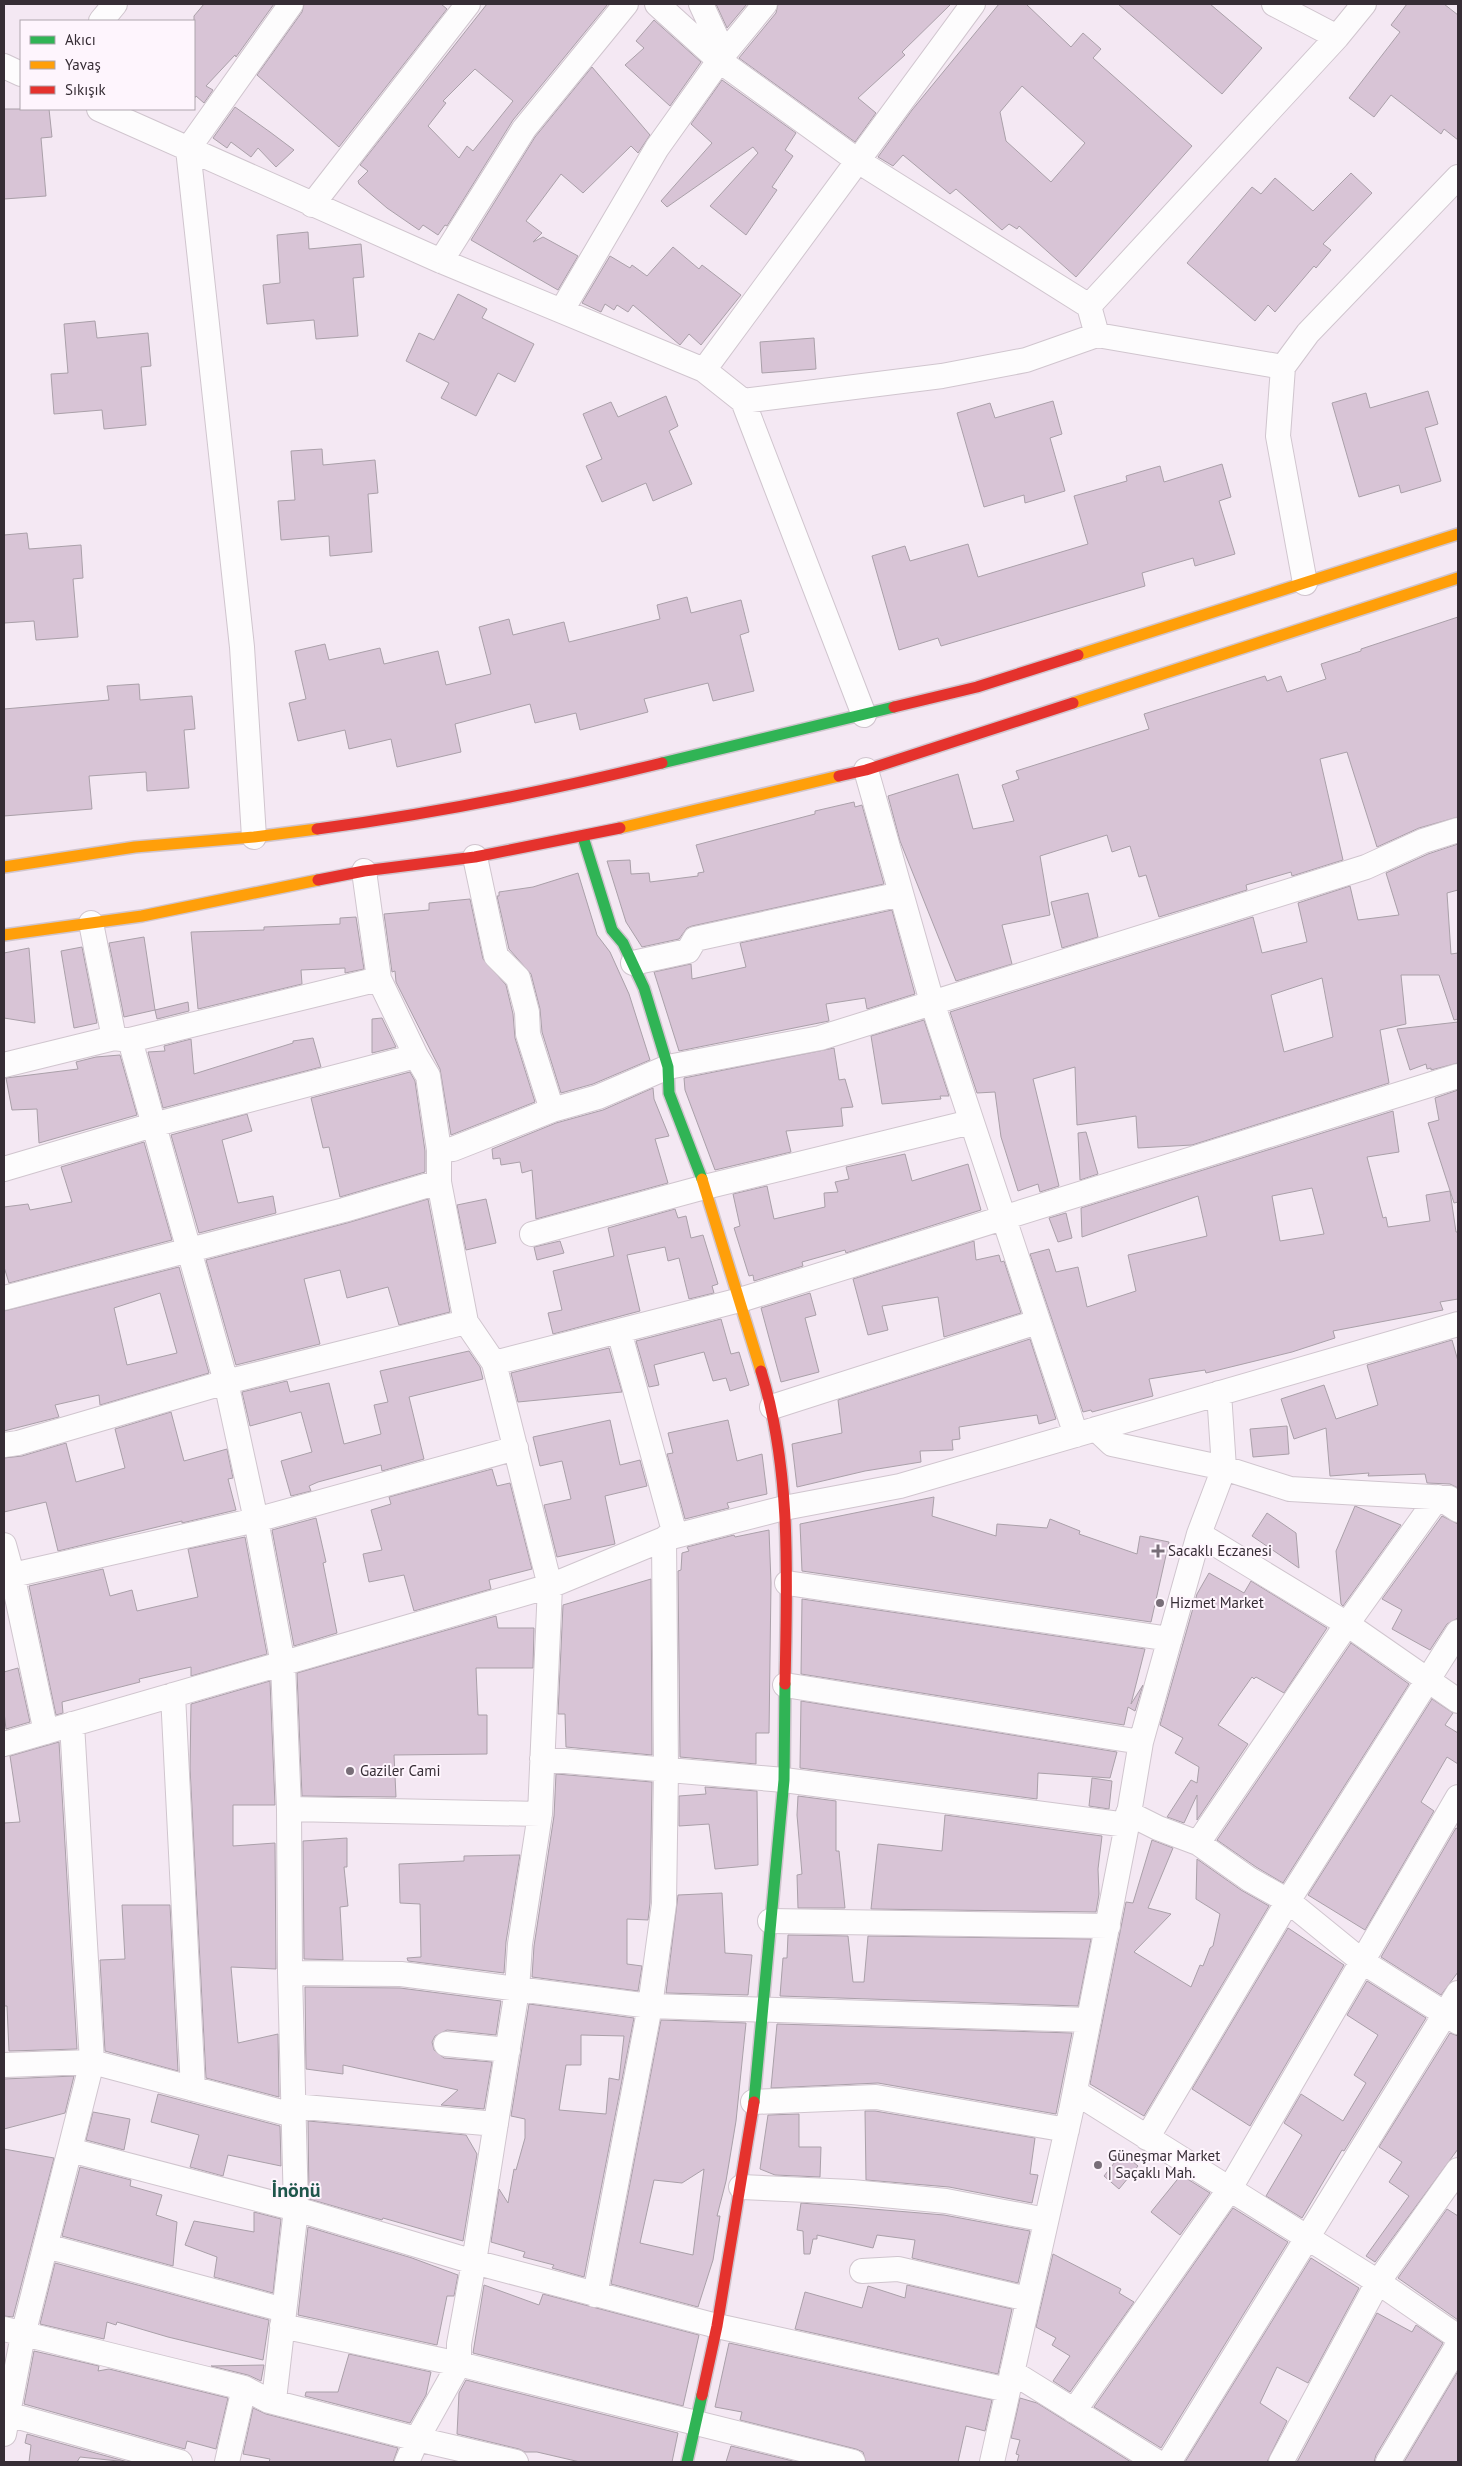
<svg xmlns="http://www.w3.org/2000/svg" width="1462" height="2466" font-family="'PT Sans',sans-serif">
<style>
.building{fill:#d8c4d6;stroke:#aaa0a9;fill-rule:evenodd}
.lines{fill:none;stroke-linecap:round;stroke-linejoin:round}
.street-casing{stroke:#d0c5ce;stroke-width:26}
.fast-casing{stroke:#d0c5ce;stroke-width:14}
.slow-casing{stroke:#d0c5ce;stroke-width:14}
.jam-casing{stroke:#d0c5ce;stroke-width:14}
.street{stroke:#fdfcfd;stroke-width:24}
.fast{stroke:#30b455;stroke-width:11}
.slow{stroke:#ff9f0a;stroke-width:11}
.jam{stroke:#e5322d;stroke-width:11}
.poi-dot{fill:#786e78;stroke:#fef5fd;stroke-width:2}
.labels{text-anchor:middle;stroke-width:4;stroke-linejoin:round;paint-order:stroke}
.poi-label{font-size:15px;fill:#362d35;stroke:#fef5fd;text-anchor:start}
.district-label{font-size:20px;font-weight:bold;fill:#1e554b;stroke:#fef5fd}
</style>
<rect width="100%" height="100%" fill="#f4e8f3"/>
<path class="building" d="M204 4H274L236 57 235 55 206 86 213 90 204 103 196 96 194 99V16Z
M304 4H441L447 9 339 147 257 75 302 12Z
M487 4H608L513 120 447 226 445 225 438 235 423 225 419 230 387 208 359 184 358 181 368 171 360 165ZM475 69 513 101 473 151 467 146 459 158 428 126 446 103 443 101Z
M716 4H747L727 28Z
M778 4H951L902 52 905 55 858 98 876 113 855 142 739 58 776 13Z
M999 4H1026L1071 47 1083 33 1101 49 1093 58 1192 146 1076 277 1019 226 1017 229 1009 224 1002 230 956 189 950 194 903 155 893 166 878 157 912 110ZM1022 86 1085 143 1051 182 1006 141 1000 112Z
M1118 4H1210L1262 48 1222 94Z
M1407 4H1444L1458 15V140L1444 129 1441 134 1391 95 1374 117 1349 98 1400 32 1391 25Z
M654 20 701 62 670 106 625 65 644 48 636 41Z
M592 67 650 135 638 153 631 146 583 193 561 174 526 221 542 233 533 242 543 237 578 256 558 290 471 240 535 137Z
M722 80 796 133 785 150 793 156 772 187 777 190 746 235 710 206 758 153 753 147 667 207 661 201 712 143 691 124Z
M235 107 270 132 294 150 276 167 258 148 251 157 231 142 227 148 213 138Z
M4 109H49L52 137 41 138 46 196 4 199Z
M1351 173 1372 193 1323 244 1331 250 1316 268 1314 266 1275 312 1268 305 1255 321 1187 263 1252 187 1261 194 1275 178 1313 211Z
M308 232 309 249 361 244 364 277 353 278 358 336 316 339 314 320 267 324 263 285 280 283 277 235Z
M673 247 699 269 702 265 741 295 701 345 689 334 680 345 633 305 628 312 617 305 614 310 605 304 601 312 582 303 610 256 630 268 632 265 647 276Z
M458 294 487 309 482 318 534 344 515 382 498 373 476 416 441 398 449 383 406 361 419 333 434 340Z
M95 321 97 338 148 333 151 366 141 367 146 425 104 429 102 410 54 414 51 374 68 373 64 324Z
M814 338 816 369 762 373 760 342Z
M1428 391 1438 424 1425 428 1441 481 1401 493 1399 485 1359 497 1332 403 1366 393 1370 408Z
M666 396 678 426 669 431 692 484 653 501 646 483 602 502 586 466 602 459 583 414 611 402 618 417Z
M1053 401 1062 434 1050 438 1065 491 1025 503 1024 495 984 507 957 413 990 403 995 418Z
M322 449 323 465 375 460 378 493 368 494 372 552 330 556 329 536 281 540 278 501 295 500 291 451Z
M1222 464 1231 497 1219 501 1235 554 1195 566 1193 558 1142 573 1145 586 941 646 938 638 899 650 872 556 905 546 910 561 968 544 978 577 1088 544 1074 496 1127 481 1126 476 1160 466 1164 482Z
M27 533 29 549 81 545 83 578 73 579 78 637 36 640 34 621 4 623V535Z
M687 597 691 613 741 600 749 632 740 635 754 691 713 701 708 683 644 699 648 712 580 730 576 713 535 723 530 704 455 724 461 752 397 767 391 739 349 749 345 730 298 741 289 703 306 699 295 651 325 644 329 660 380 648 384 664 438 651 446 685 491 674 479 627 509 619 513 635 564 622 569 642 660 619 657 605Z
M1458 617V817L1419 828 1377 847 1347 752 1320 759 1343 860 1292 876 1291 872 1246 885 1247 890 1159 917 1146 875 1139 877 1130 846 1112 852 1107 835 1040 856 1050 915 1002 925 1012 964 956 981 900 841 888 796 958 774 973 829 1014 821 1002 785 1019 779 1016 771 1149 729 1144 714 1265 676 1267 681 1281 676 1287 692 1326 679 1321 664 1361 651V649Z
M139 684 140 700 192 696 195 729 184 730 189 788 147 791 146 772 89 776 92 809 4 816V709L109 700 107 686Z
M854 802 855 807 862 805 884 884 692 926 687 928 679 939 642 947 626 922 607 861 630 860 631 874 649 873 650 882 698 876V873L704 872 696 845 815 814V811Z
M1458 844V890L1447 893 1451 954 1458 953V1019L1454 1020 1439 975H1401L1406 1024 1380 1030 1389 1083 1192 1145 1138 1148 1136 1116 1077 1125 1075 1067 1033 1079 1059 1186 1040 1192 1038 1184 1018 1191 1001 1137 995 1092 977 1093 950 1012 1253 917 1262 953 1307 942 1298 903 1350 886 1358 920 1399 915 1386 873 1428 854ZM1322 978 1333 1037 1284 1052 1271 995Z
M578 873 597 935 610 952 629 994 650 1060 593 1084 561 1093 542 1032 540 1009 531 974 509 949 497 896H499V892L533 887Z
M1088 893 1098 937 1062 948 1051 902Z
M470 899 483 959 506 985 513 1014 515 1038 535 1102 451 1135 440 1069 396 982 395 971 392 972 384 914 429 910V903Z
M892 910 915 994 867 1009 865 998 826 1004 829 1021 679 1051 654 972 691 964 692 979 746 967 740 943Z
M356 917 364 969 345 973V968L301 970 302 984 198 1009 191 932 264 930V927L340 924V918Z
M144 937 155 1010 124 1017 109 943Z
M82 947 97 1023 74 1028 61 951Z
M29 948 35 1023 4 1018V953Z
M188 1002 189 1011 157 1019 155 1010Z
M382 1018 396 1047 372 1053V1019Z
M924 1020 949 1096H940L941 1099 882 1104 871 1036Z
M1458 1022V1063L1431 1070V1068L1427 1069 1426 1064 1410 1070 1397 1029Z
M313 1038 321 1067 163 1108 148 1052 165 1051 164 1046 191 1039 194 1074 293 1043V1041Z
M834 1048 839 1080 845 1079 853 1107 841 1108 843 1126 786 1131 791 1152 715 1170 685 1090 684 1078Z
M120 1055 137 1115 39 1143 37 1109 12 1110 6 1078 78 1069 76 1062 96 1057Z
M410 1072 415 1081 425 1151V1172L340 1197 329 1147 323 1148 311 1098Z
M653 1088 654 1099 669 1136 655 1139 668 1183 536 1219 532 1170 522 1173 520 1162 501 1165 500 1158 493 1159 492 1149 556 1123 603 1110Z
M1458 1090V1202L1454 1203 1428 1123 1439 1120 1435 1098Z
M1393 1111 1399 1152 1367 1157 1383 1218 1386 1217 1388 1227 1430 1221 1426 1195 1450 1191 1456 1232H1458V1299L1440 1302 1443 1310 1333 1331 1335 1338 1292 1352 1206 1373 1205 1370 1149 1379 1153 1396 1092 1412 1091 1410 1083 1412 1030 1254 1049 1249 1056 1272 1078 1267 1087 1307 1136 1291 1128 1255 1207 1236 1198 1196 1082 1237 1081 1208ZM1312 1188 1324 1234 1280 1241 1272 1196Z
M247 1114 252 1131 222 1140 238 1203 273 1196 276 1213 199 1233 171 1135Z
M1086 1132 1098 1174 1080 1180 1078 1133Z
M144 1142 172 1240 9 1283 4 1267V1207L28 1204 30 1210 72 1202 61 1167Z
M905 1154 912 1181 968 1164 981 1210 846 1253 845 1250 802 1262 803 1266 754 1281 753 1275 749 1276 734 1228 740 1226 733 1194 767 1186 774 1219 825 1207 824 1193 838 1192 835 1182 849 1179 846 1167Z
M428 1199 450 1312 399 1325 388 1287 347 1298 340 1270 304 1279 320 1344 236 1365 206 1260 347 1223Z
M486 1199 496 1243 466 1250 457 1205Z
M675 1209 678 1218 686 1216 691 1238 703 1235 718 1284 712 1286 714 1293 689 1299 679 1258 668 1261 665 1247 627 1255 640 1311 553 1334 548 1313 562 1310 553 1271 614 1256 608 1228Z
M1066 1213 1072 1238 1058 1242 1049 1218Z
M560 1241 564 1253 537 1260 534 1247Z
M974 1241 976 1260 999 1255 1001 1262 1004 1261 1021 1313 944 1337 938 1297 882 1306 888 1330 868 1335 853 1279Z
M179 1267 209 1373 100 1405 99 1395 55 1405 59 1417 4 1431V1311ZM160 1293 177 1353 127 1365 114 1308Z
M810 1293 816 1315 805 1318 819 1372 781 1382 761 1308Z
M721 1319 731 1354 739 1352 749 1385 730 1391 726 1378 713 1381 704 1352 654 1365 659 1385 649 1387 636 1341Z
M1030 1339 1056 1419 1039 1424 1037 1415 959 1427 960 1439 952 1440 953 1450 920 1451 921 1462 865 1471 797 1487 792 1444 842 1433 838 1400Z
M1452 1340 1458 1361V1488L1450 1484 1427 1483 1425 1474 1368 1476 1369 1473 1330 1476 1326 1428 1294 1439 1281 1399 1324 1385 1336 1419 1378 1405 1367 1365Z
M609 1348 622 1392 518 1402 511 1373Z
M469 1351 480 1367 483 1379 409 1397 424 1459 382 1471 381 1465 318 1482 309 1486 311 1491 291 1496 281 1461 312 1452 301 1412 250 1426 242 1392 287 1381 290 1392 329 1383 344 1444 381 1434 374 1405 388 1402 380 1371Z
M171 1412 184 1461 227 1449 233 1478 228 1479 236 1510 182 1523V1521L58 1551 46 1502 4 1512V1458L22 1456 66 1443 76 1482 125 1468 115 1429Z
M610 1420 620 1465 640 1460 647 1486 605 1496 615 1544 557 1557 544 1505 571 1499 562 1461 540 1466 533 1437Z
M728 1420 737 1461 762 1454 767 1494 727 1503 729 1508 685 1519 667 1454 673 1453 668 1433Z
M1287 1426 1289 1454 1253 1457 1250 1429Z
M492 1469 497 1486 510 1483 532 1569 489 1580 491 1589 414 1611 404 1575 369 1582 363 1554 382 1550 371 1510 391 1504 389 1497Z
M934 1497 932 1516 996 1536 997 1524 1047 1528 1050 1519 1080 1531 1079 1534 1137 1554 1140 1536 1169 1542 1151 1622 802 1571 800 1524Z
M1355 1506 1401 1525 1343 1606 1341 1604 1336 1551Z
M1267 1513 1296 1533 1299 1568 1252 1536Z
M1442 1516 1458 1524V1618L1447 1624 1430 1650 1392 1629 1402 1610 1382 1599Z
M316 1518 326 1562 323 1563 337 1633 294 1646 272 1530Z
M769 1530 771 1583 769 1733H756V1764L680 1757 678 1571 681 1570 682 1553 689 1551 687 1547 734 1535 735 1537Z
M245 1537 267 1654 191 1676V1667L139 1679 140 1682 62 1702 63 1713 56 1715 29 1586 103 1569 110 1596 132 1590 137 1611 198 1597 188 1549Z
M1209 1573 1244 1593 1251 1581 1327 1628 1284 1693 1256 1677 1254 1679 1252 1677 1218 1725 1248 1744 1197 1820V1795L1184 1823 1167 1817 1191 1780 1197 1783 1199 1767 1175 1753 1183 1738 1160 1725 1197 1594Z
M651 1579 652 1755 566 1747 565 1714H558L563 1605Z
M802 1599 1145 1649 1131 1704 1143 1685 1135 1711 1128 1707 1124 1725 801 1674Z
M496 1616 498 1628H534L533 1668H476L478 1715H487V1754L394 1755 396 1797 302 1796 297 1673Z
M1351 1643 1409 1684 1283 1883 1256 1867 1217 1840Z
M18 1668 30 1722 6 1729 4 1712V1672Z
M270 1681 275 1805H233V1846L275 1843 276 1969 231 1967 238 2043 278 2034 279 2097 206 2078 190 1768 191 1704Z
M1432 1699 1453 1713 1445 1725 1458 1733V1764L1447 1757 1421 1802 1434 1811 1365 1930 1308 1895Z
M801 1701 1117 1752 1110 1778 1038 1773 1037 1799 800 1768Z
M59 1742 77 2049 9 2051 7 2006H4V1823L20 1822 10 1756Z
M556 1774 652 1782 650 1903 648 1920 627 1919V1964L642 1966 638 1991 532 1977 534 1946 554 1816Z
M1092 1778 1112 1781 1109 1809 1089 1806Z
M705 1787 757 1791 758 1865 715 1869 709 1824 679 1826V1796L706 1794Z
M798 1796 836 1801V1851H839L845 1908H798L797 1875 802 1874 797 1815Z
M945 1815 1102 1836 1098 1869 1099 1894 1096 1912 871 1909 878 1844 942 1851Z
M1456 1828 1458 1829V1972L1441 1995 1381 1957Z
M347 1838V1867H344L348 1906 340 1907 343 1960 304 1959 303 1841Z
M1152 1840 1173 1848 1148 1908 1171 1914 1134 1952 1191 1987 1200 1965 1203 1966 1210 1948 1213 1946 1220 1914 1196 1899 1197 1859 1241 1890 1269 1906 1144 2116 1090 2084 1126 1902 1133 1903Z
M520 1855 506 1942 504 1973 408 1961 407 1958 421 1957 420 1904 400 1903 399 1864 464 1861V1856Z
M722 1893 725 1953 752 1955 748 1995 666 1993 678 1895Z
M122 1905H170L178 2071 105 2051 100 1960 125 1959Z
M1288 1928 1344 1965 1250 2126 1192 2089Z
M788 1935 848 1936 853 1982H864L868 1936 1091 1939 1078 2006 780 1996 783 1958H787Z
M1367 1981 1426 2018 1344 2151 1342 2150 1302 2218 1266 2196 1302 2135 1284 2123 1301 2094 1343 2121 1366 2083 1354 2075 1378 2035 1347 2015Z
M305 1987 400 1988 501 2001 496 2035 447 2030 435 2036 432 2042 434 2050 444 2058 492 2062 484 2109 441 2105 458 2090 343 2065V2074L306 2069Z
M529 2004 634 2018 584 2277 552 2268 554 2265 523 2257 525 2252 491 2242 499 2189 508 2203 514 2169 516 2170 525 2138V2119L511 2116ZM581 2035 624 2036 619 2080 609 2078 606 2114 559 2110 566 2065H581Z
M661 2020 746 2023 736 2121 726 2181 717 2216H720L713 2260 698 2307 611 2284ZM704 2169 693 2255 640 2243 654 2180 682 2183Z
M777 2024 1072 2033 1056 2114 878 2083 771 2088Z
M1450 2033 1458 2036V2149L1375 2262 1366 2256 1409 2196 1389 2182 1402 2162 1379 2147Z
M74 2076 65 2113 4 2129V2079Z
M158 2094 280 2126 281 2166 228 2155 223 2176 190 2167 199 2135 151 2122Z
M865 2111H875L1035 2138 1030 2174 1038 2175 1032 2203 949 2187 866 2180Z
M93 2112 130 2119 124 2150 86 2140Z
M799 2114V2147H821L820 2177 775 2175 760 2169 768 2115Z
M308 2121 466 2135 477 2154 463 2241 383 2218 382 2220 309 2199Z
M4 2149 54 2158 13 2317 4 2316Z
M1122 2153 1138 2166 1119 2189 1104 2176Z
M80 2167 131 2180 130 2186 162 2195 156 2215 177 2222 173 2266 62 2236Z
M1181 2175 1210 2193 1180 2235 1151 2212Z
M801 2203 944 2215 1030 2231 1018 2283 912 2258 915 2240 877 2235 873 2248 817 2235V2239H813L810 2254H804L803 2231 797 2230Z
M1233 2208 1288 2242 1161 2448 1094 2407Z
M1447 2209 1458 2216V2320L1398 2278Z
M254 2212 281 2219 273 2293 214 2277 217 2257 185 2245 194 2221 254 2232Z
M308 2227 412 2258 458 2275 454 2296H447L437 2345 298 2315Z
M1053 2254 1121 2289 1119 2293 1134 2302 1070 2392 1053 2381 1070 2356 1052 2345 1056 2338 1036 2327Z
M1311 2258 1359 2288 1308 2383 1277 2367 1260 2403 1287 2421 1267 2462H1185Z
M55 2263 269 2320 263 2360 168 2337 117 2322 116 2325 107 2322 104 2339 40 2324Z
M484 2285 539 2305 543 2294 699 2335 683 2406 473 2353Z
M907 2285 1012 2309 998 2374 795 2329 805 2292 862 2308 868 2286 905 2298Z
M1377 2313 1412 2332 1416 2325 1443 2343 1376 2455 1374 2462H1297Z
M729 2343 992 2400 985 2431 966 2426 958 2462H866L863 2452 856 2449 740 2420 742 2412 715 2407Z
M34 2351 99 2366 98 2371 109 2369 228 2398 216 2449 187 2441 185 2449 24 2404Z
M349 2354 431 2372 426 2395 410 2423 305 2396 306 2392H338Z
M264 2365 261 2381 248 2375 211 2366Z
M1458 2371V2462H1404Z
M466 2380 678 2433 672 2462H580L537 2452H525L519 2449 457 2434 459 2393Z
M1020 2398 1037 2403 1131 2462H1017L1019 2455 1016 2454 1020 2440 1011 2438Z
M253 2408 266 2414 398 2448 393 2462H269L270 2459 243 2454Z
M27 2434 128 2462 80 2457 77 2462H29L31 2445 25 2443Z
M731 2446 797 2462H726Z"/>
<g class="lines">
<g class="street-casing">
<path id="street" d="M657 4 720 61 858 161 1089 306 1097 335
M701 4 724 54
M1274 4 1337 37
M101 21 115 4
M4 66 21 74
M99 109 441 261 704 370 743 401 942 376 1026 360 1097 335 1283 367
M312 205 468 4
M441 261 524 129 626 4
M1089 306 1337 37 1364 4
M562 310 657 148 724 54 765 4
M704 370 973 4
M743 401 864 715
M1305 583 1278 436 1283 367 1308 333 1458 177
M866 770 932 1002 1076 1435
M254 837 242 647 188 149 291 4
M475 857 496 956 518 978 527 1012 528 1034 552 1110
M364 871 379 979 416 1056 428 1076 439 1150V1182L466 1322 494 1363 550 1586 540 1814 520 1944 517 1990 474 2262 459 2344V2364L417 2439 407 2462
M91 923 114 1038
M633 963 688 951 695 939 901 894
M130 1040 226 1382 256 1520 283 1664 289 1809 290 1973 296 2209 274 2400
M4 1065 114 1038 130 1040 379 979
M439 1150 453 1149 552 1110 598 1097 668 1067 820 1038 1366 867 1423 841 1458 830
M4 1169 153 1125 416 1056
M532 1234 705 1187 971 1122
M4 1298 344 1210 439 1182
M494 1363 740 1300 1458 1076
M772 1407 1037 1322
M1096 1429 1112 1444 1224 1468 1290 1489 1449 1498
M4 1445 18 1443 226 1382 466 1322
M1199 1534 1347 1624 1458 1701
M4 1545 12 1574 46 1732
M4 1577 256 1520 516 1448
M787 1583 1170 1639
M785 1685 1141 1742
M173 1695 193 2089
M4 1744 550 1586 664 1539 784 1508 900 1486 1458 1324
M542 1759 784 1780 1127 1825
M289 1809 540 1814
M1128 1813 1158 1828 1198 1843 1249 1879 1288 1901 1363 1962 1458 2022
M1198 1843 1347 1624 1438 1497 1458 1510
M770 1921 1108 1926
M290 1973 401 1974 650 2006 1089 2020
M446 2044 508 2050
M4 2065 92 2062 293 2115
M1075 2092 1378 2282 1458 2337
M753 2102 876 2097 1067 2130
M293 2106 496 2124
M1147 2138 1288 1901 1458 1632
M70 2150 296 2209 474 2262 717 2326 1008 2390
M741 2187 852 2192 946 2201 1046 2220
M46 2246 284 2310
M862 2271 898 2269 1028 2299
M595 2295 650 2006 664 1904 666 1770 664 1539 674 1531 619 1331
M282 2326 459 2364 853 2462
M4 2329 244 2388 269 2401 417 2439 516 2462
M1012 2372 1157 2462
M1074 2411 1229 2190 1458 1797
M4 2413 180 2462
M4 2434 23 2335 92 2062 72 1724
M227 2462 244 2388
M992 2462 1071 2111 1127 1825 1141 1742 1199 1534 1224 1468 1219 1393
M1169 2462 1458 1993
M1281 2462 1378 2282 1458 2170
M1388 2462 1458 2345"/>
</g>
<g class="fast-casing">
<path id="fast" d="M662 763 894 707
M583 837 612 930 623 943 644 988 668 1067 669 1093 702 1179
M754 2102 784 1780 785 1684
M687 2462 702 2395"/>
</g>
<g class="slow-casing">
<path id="slow" d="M1078 655 1458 534
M1073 703 1458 578
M620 828 839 776
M4 867 135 847 254 837 317 829
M4 935 142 916 318 880
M702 1179 761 1371"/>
</g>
<g class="jam-casing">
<path id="jam" d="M894 707 977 687 1078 655
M839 776 866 770 1073 703
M317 829C433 814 548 791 662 763
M318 880 364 871 475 857 620 828
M761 1371C792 1471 787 1580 785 1684
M702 2395 717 2326 754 2102"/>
</g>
<use href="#street" class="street"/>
<use href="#fast" class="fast"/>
<use href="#slow" class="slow"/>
<use href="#jam" class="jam"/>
</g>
<g class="poi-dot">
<path d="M1155.5 1543.5h5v5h5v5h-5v5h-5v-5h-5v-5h5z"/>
<circle cx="1160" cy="1603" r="5"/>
<circle cx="350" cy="1771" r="5"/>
<circle cx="1098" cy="2165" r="5"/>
</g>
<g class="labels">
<g class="poi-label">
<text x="1168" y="1556">Sacaklı Eczanesi</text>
<text x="1170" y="1608">Hizmet Market</text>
<text x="360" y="1776">Gaziler Cami</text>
<text x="1108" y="2161">Güneşmar Market<tspan x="1108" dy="17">| Saçaklı Mah.</tspan></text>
</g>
<g class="district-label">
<text x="296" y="2197">İnönü</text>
</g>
</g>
<rect width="1462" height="2466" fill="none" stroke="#362d35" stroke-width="10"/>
<rect x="20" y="20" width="175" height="90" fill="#fef5fd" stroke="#aea5ad"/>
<rect x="30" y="36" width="25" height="8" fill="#30b455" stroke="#aea5ad"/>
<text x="65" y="45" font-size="15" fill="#362d35">Akıcı</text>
<rect x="30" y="61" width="25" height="8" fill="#ff9f0a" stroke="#aea5ad"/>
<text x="65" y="70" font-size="15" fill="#362d35">Yavaş</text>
<rect x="30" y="86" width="25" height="8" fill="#e5322d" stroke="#aea5ad"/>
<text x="65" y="95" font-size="15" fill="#362d35">Sıkışık</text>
</svg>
